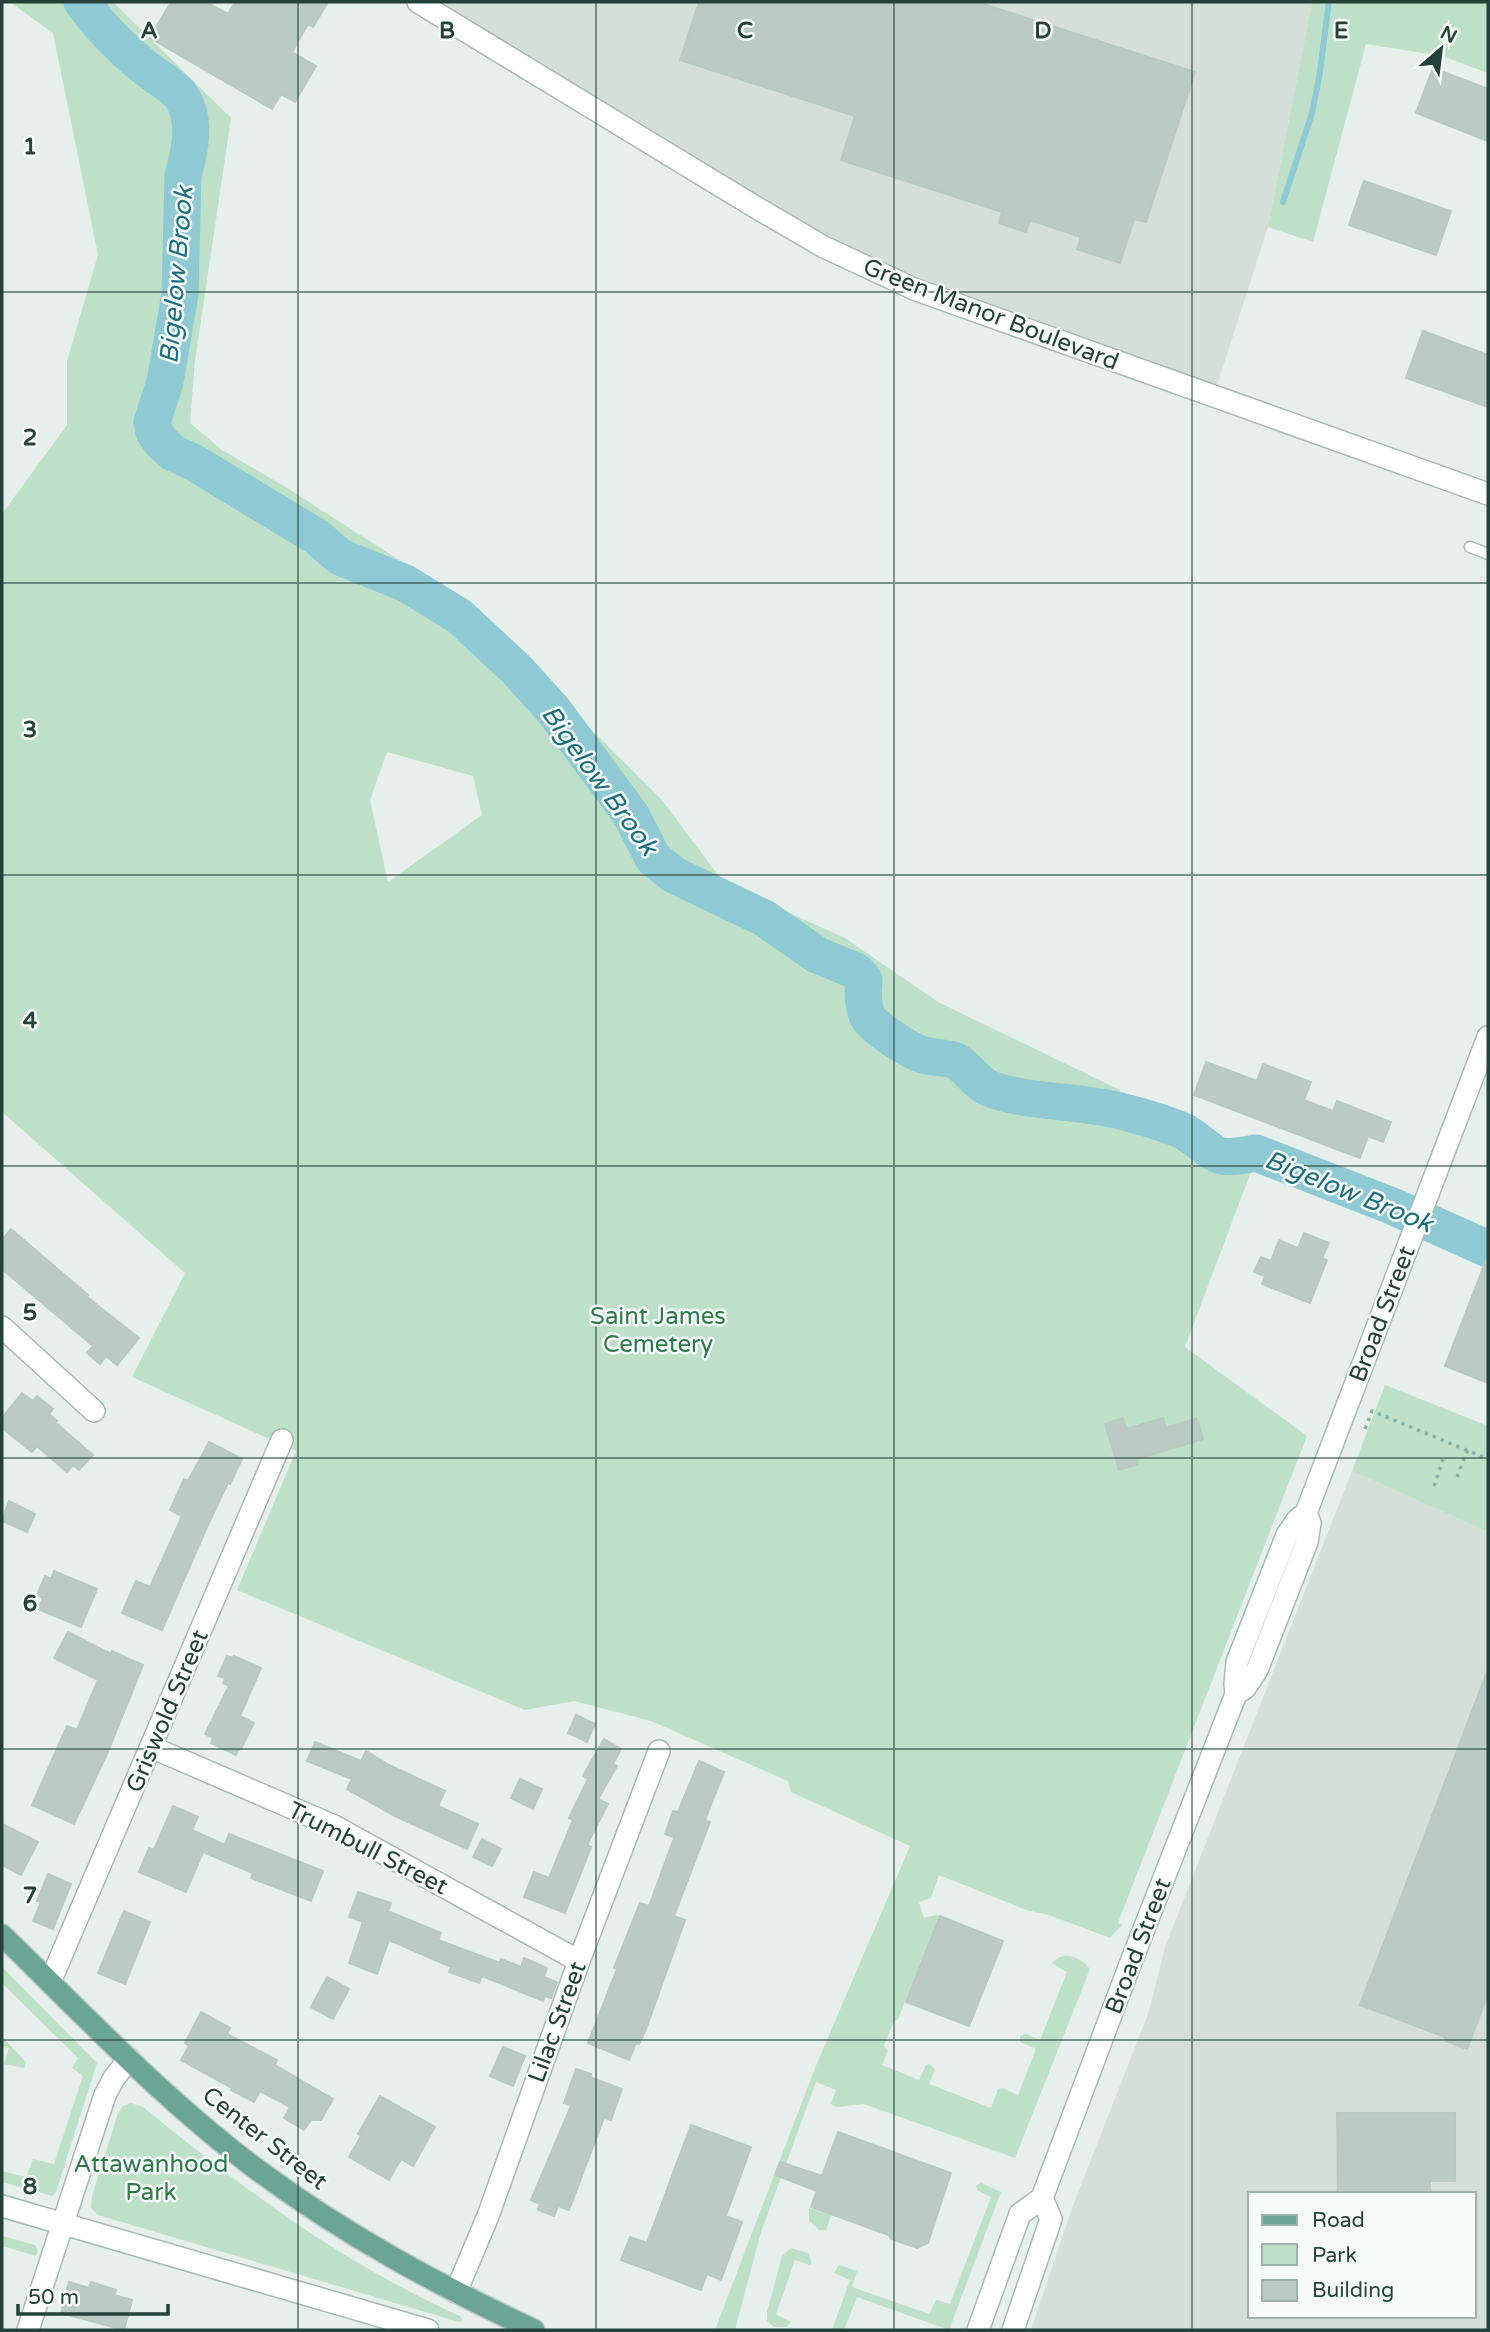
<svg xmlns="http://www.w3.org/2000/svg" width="1490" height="2332" font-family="'Varela Round',sans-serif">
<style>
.built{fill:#d4dfda;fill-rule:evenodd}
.green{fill:#bfe0c8;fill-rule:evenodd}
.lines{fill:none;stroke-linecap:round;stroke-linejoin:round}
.stream{stroke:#8ec9d4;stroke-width:6}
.river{stroke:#8ec9d4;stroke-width:37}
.building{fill:#bbcac4;stroke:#b8c9c2;stroke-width:2}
.lane-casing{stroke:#a8b8b2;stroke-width:13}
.street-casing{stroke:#a8b8b2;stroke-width:24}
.secondary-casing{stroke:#a4bbb3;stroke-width:24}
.primary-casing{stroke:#c2cac8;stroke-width:24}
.path{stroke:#86b3a5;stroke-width:3.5;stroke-dasharray:3.5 5;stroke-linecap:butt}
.lane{stroke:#fff;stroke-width:10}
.street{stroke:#fff;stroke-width:21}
.secondary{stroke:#fff;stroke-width:21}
.primary{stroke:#6aa596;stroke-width:21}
.grid{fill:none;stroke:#24423a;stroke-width:2;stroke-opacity:0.55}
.labels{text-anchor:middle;stroke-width:5;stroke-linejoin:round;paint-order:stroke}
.street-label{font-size:24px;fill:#24423a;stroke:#f7fbf9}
.park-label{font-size:24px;fill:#2d7a4b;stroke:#f7fbf9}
.water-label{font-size:26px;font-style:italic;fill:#1c6f80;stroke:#f7fbf9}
.grid-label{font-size:23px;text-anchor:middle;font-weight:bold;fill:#24423a;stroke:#f7fbf9;stroke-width:5;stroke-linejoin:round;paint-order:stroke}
</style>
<rect width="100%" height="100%" fill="#e6efeb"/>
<path class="built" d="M418 2H1312L1268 227 1213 398 914 289Z
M1352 1471 1488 1532V2330H1031L1072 2208 1148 2014 1165 1947ZM1250 2194H1474V2316H1250Z"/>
<path class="green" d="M10 2H113L231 118 195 361 190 423 222 450 284 486 460 599 662 800 724 883 845 938 938 1002 1120 1090 1119 1109 1255 1161 1185 1347 1307 1436 1118 1923 1122 1925 1110 1938 1049 1915 1026 1910 939 1875 931 1898 919 1902 924 1918 936 1915 940 1916 898 2019 894 2021 884 2046 888 2051 882 2065 919 2080 926 2065 929 2064 935 2069 929 2084 991 2108 998 2089 1002 2088 1018 2095 1036 2049 1020 2042V2036L1026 2034 1040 2040 1067 1972 1052 1963C1064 1950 1079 1956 1090 1969L1015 2158 864 2104 837 2107 831 2104 836 2090 816 2082 761 2232 735 2330H715L815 2068 910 1846 791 1792 788 1781 651 1721 574 1701 525 1710 237 1590 296 1451 132 1377 185 1273 2 1112V514L67 425V361L98 255 53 33ZM387 752 473 776 482 815 388 882 370 800Z
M1312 2H1488V73L1442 56 1366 44 1313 242 1268 227Z
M1476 1223 1488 1230V1269C1474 1261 1466 1261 1467 1243 1467 1235 1465 1232 1470 1225Z
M1385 1385 1488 1426V1532L1352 1471Z
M2 1967 97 2063 56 2192 52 2196 2 2182V2171L26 2177 33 2159 54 2164 83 2076 72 2068 78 2058 2 1983Z
M2 2037 26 2062 25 2068 4 2064 9 2048 2 2046Z
M131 2103 143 2107C245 2190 340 2262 460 2316L463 2321 459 2322 98 2215 91 2208 92 2196 118 2113 123 2106Z
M981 2183 1001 2192 949 2330 857 2297 844 2330H832L850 2280 834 2273 839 2265 857 2271 852 2287 929 2314 936 2300 950 2304 991 2197 977 2190 976 2186Z
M809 2208 831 2215 826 2230H819L809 2221Z
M2 2236 35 2245 38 2250 36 2256 2 2246Z
M791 2248 808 2253 812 2263 810 2265 795 2260 776 2314 791 2322 787 2327H774L767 2321V2312L782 2256Z"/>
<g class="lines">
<path class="stream" d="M1283 202 1312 113 1319 78 1329 2"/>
<path class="river" d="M82 2C100 27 118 46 142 65 152 74 174 86 181 96 197 119 190 151 183 175L180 294 165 382 152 422 154 432 162 443 173 453 193 462 317 537 340 557 405 583 459 616 517 670 554 711 631 815 653 858 674 875 764 918 817 955 856 971 864 980C863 992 862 1005 868 1017 874 1028 911 1052 924 1055 934 1058 946 1057 956 1061 965 1065 976 1082 988 1088 1024 1103 1083 1100 1124 1112 1137 1115 1174 1126 1185 1132 1220 1154 1210 1162 1256 1153L1392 1206 1488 1249"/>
</g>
<path class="building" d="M171 2H206L228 14 235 2H328L313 27 308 24 292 52 316 66 295 102 281 94 272 109 150 38Z
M699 2H977L1195 72 1146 222 1134 219 1120 263 1077 249 1081 237 1030 220 1026 232 999 223 1002 212 841 160 855 116 680 60Z
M1433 68 1488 89V141L1416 113Z
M1364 181 1451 211 1436 255 1349 225Z
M1423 331 1488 355V407L1406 378Z
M1206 1062 1257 1081 1263 1064 1311 1082 1304 1100 1333 1111 1337 1101 1391 1122 1383 1142 1368 1136 1360 1158 1194 1095Z
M11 1229 88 1295 87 1297 139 1338 117 1365 106 1356 100 1364 87 1353 93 1346 2 1269V1240Z
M1304 1233 1329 1243 1322 1258 1327 1260 1310 1303 1262 1284 1265 1276 1254 1272 1261 1257 1271 1261 1279 1240 1298 1248Z
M1487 1258H1488V1383L1445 1366Z
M22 1393 33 1401 37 1396 53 1409 49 1414 57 1421 56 1423 93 1455 79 1470 73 1465 67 1472 37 1446 32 1452 2 1428V1418Z
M1123 1418 1127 1429 1163 1418 1166 1428 1197 1418 1203 1439 1137 1459 1138 1464 1119 1470 1105 1424Z
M209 1442 242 1459 230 1484 228 1483 207 1527 162 1630 122 1613 136 1581 150 1587 182 1516 170 1510 184 1479 188 1481Z
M9 1501 35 1514 27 1532 2 1521Z
M54 1571 97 1589 81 1627 38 1609 43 1598 37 1595 45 1576 51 1579Z
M68 1632 111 1654 112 1651 143 1665 107 1754 74 1824 32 1805 67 1726 77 1730 98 1680 54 1658Z
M227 1656 233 1658 234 1656 261 1668 240 1716 254 1723 241 1749 238 1750 236 1755 211 1743 213 1738 205 1734 229 1686 223 1683 225 1678 218 1676Z
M1487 1672 1488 1994 1467 2049 1446 2041 1445 2037 1360 2005Z
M576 1715 595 1724 587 1742 568 1733Z
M604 1739 621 1749 613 1764 617 1766 598 1799 608 1804 587 1845 591 1847 565 1913 524 1897 534 1872 549 1878 573 1820 569 1818 588 1779 583 1776Z
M315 1742 361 1761 366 1751 389 1765 445 1791 438 1806 478 1824 467 1849 395 1816 347 1789 352 1779 307 1761Z
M699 1761 724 1772 705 1820 710 1822 674 1916 685 1920 646 2029 639 2044 636 2043 629 2060 588 2043 617 1969 614 1968 640 1903 649 1906 673 1841 674 1837 665 1834 673 1811 678 1812Z
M520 1779 542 1789 533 1809 511 1798Z
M173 1806 198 1817 192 1830 225 1845 229 1834 323 1871 311 1901 251 1878 253 1873 203 1852 186 1892 139 1872 149 1848 154 1850Z
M2 1824 38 1842 21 1875 2 1865Z
M482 1839 501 1849 492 1866 473 1857Z
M48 1874 71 1884 53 1929 33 1921 41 1902 37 1901Z
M358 1892 391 1903 388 1911 441 1933 438 1940 500 1963 501 1959 521 1967 524 1958 547 1968 544 1977 557 1982 551 1998 545 1996 543 2001 482 1976 479 1983 449 1972 451 1967 389 1940 377 1974 349 1963 363 1922 349 1917Z
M124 1911 150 1922 125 1984 98 1973Z
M940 1916 1003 1941 969 2026 906 2002Z
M327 1977 349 1989 333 2019 311 2007Z
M201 2012 230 2028 227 2034 277 2060 275 2065 333 2099 321 2120H311L304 2130 284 2118 290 2107 260 2091 254 2102 231 2090 232 2088 181 2060 189 2046 185 2043Z
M503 2047 525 2056 513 2086 490 2076Z
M576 2069 591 2074 590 2077 622 2089 611 2120 604 2118 569 2210 558 2206 554 2216 538 2210 540 2204 531 2200 571 2106 564 2103Z
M380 2096 435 2127 413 2166 401 2159 389 2180 349 2157 361 2136 358 2134Z
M1337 2113H1455V2181H1430V2194H1338Z
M691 2125 751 2147 726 2216 742 2222 721 2280 707 2274 701 2290 621 2260 630 2237 647 2243Z
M838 2132 951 2173 928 2243 917 2248 891 2239 889 2235 811 2207 817 2191 775 2175 780 2162 822 2176Z
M69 2282 89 2288 91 2282 116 2290 114 2295 132 2300 124 2330 61 2313Z"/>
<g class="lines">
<g class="lane-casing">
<path id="lane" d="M1470 547 1488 554"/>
</g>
<g class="street-casing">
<path id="street" d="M418 2 752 205 824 247 914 289 1488 494
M2 1327 94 1411
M151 1747 334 1826 579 1961
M50 1982 282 1440
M456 2292 488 2216 579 1961 659 1751
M28 2330 105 2095 114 2078 129 2059"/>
</g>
<g class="secondary-casing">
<path id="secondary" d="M1236 1694 1245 1688 1257 1670 1307 1542 1310 1523 1306 1513
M2 2206 428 2330
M978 2330 1020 2214 1042 2198 1131 1962 1236 1694 1235 1684 1237 1662 1287 1535 1297 1520 1306 1513 1488 1037
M1013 2330 1051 2219 1042 2198"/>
</g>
<g class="primary-casing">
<path id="primary" d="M2 1935C85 2016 166 2102 259 2171 345 2235 438 2285 534 2330"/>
</g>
<path class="path" d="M1365 1429 1372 1411 1488 1459
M1457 1477 1468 1449
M1434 1486 1443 1459"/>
<use href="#lane" class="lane"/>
<use href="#street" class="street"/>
<use href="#secondary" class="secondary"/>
<use href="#primary" class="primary"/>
</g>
<path class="grid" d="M298 2V2330M596 2V2330M894 2V2330M1192 2V2330M2 292H1488M2 583H1488M2 875H1488M2 1166H1488M2 1458H1488M2 1749H1488M2 2040H1488"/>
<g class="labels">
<g class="street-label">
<text transform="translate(991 314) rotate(21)" y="8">Green Manor Boulevard</text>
<text transform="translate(1382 1314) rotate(-69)" y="8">Broad Street</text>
<text transform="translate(167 1711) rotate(-67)" y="8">Griswold Street</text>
<text transform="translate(368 1848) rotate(27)" y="8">Trumbull Street</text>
<text transform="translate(1138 1946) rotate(-69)" y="8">Broad Street</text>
<text transform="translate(557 2022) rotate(-70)" y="8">Lilac Street</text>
<text transform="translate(265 2138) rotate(38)" y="8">Center Street</text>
</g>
<g class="park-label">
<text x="658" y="1324">Saint James<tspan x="658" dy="28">Cemetery</tspan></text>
<text x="151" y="2172">Attawanhood<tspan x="151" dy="28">Park</tspan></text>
</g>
<g class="water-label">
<text transform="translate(176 275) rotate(-85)" y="9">Bigelow Brook</text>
<text transform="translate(600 780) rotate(54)" y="9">Bigelow Brook</text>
<text transform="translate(1349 1191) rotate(22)" y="9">Bigelow Brook</text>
</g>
</g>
<g class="grid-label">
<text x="149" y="38">A</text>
<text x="447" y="38">B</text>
<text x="745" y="38">C</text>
<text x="1043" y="38">D</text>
<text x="1341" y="38">E</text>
<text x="30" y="154">1</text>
<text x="30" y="445">2</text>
<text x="30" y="737">3</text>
<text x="30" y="1028">4</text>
<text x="30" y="1320">5</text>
<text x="30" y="1611">6</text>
<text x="30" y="1903">7</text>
<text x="30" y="2194">8</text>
</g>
<rect width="1490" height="2332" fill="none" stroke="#24423a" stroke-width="7"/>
<rect x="1248" y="2192" width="228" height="126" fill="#f7fbf9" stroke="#a3b1ad" stroke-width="2"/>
<rect x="1262" y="2215" width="35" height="10" fill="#6aa596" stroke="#a3b1ad" stroke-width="2"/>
<text x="1312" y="2227" font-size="21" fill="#24423a">Road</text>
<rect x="1262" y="2244" width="35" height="21" fill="#bfe0c8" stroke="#a3b1ad" stroke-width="2"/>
<text x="1312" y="2262" font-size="21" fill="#24423a">Park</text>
<rect x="1262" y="2280" width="35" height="21" fill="#bbcac4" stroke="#a3b1ad" stroke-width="2"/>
<text x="1312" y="2297" font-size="21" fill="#24423a">Building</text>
<g transform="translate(1441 49) rotate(28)" stroke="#f7fbf9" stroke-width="5" paint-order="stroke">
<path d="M0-5L12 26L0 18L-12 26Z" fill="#24423a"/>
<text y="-10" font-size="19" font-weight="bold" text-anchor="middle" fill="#24423a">N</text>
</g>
<path d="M18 2304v10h150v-10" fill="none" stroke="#24423a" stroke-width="3.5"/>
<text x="28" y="2304" font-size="21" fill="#24423a" stroke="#f7fbf9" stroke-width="5" paint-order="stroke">50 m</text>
</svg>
